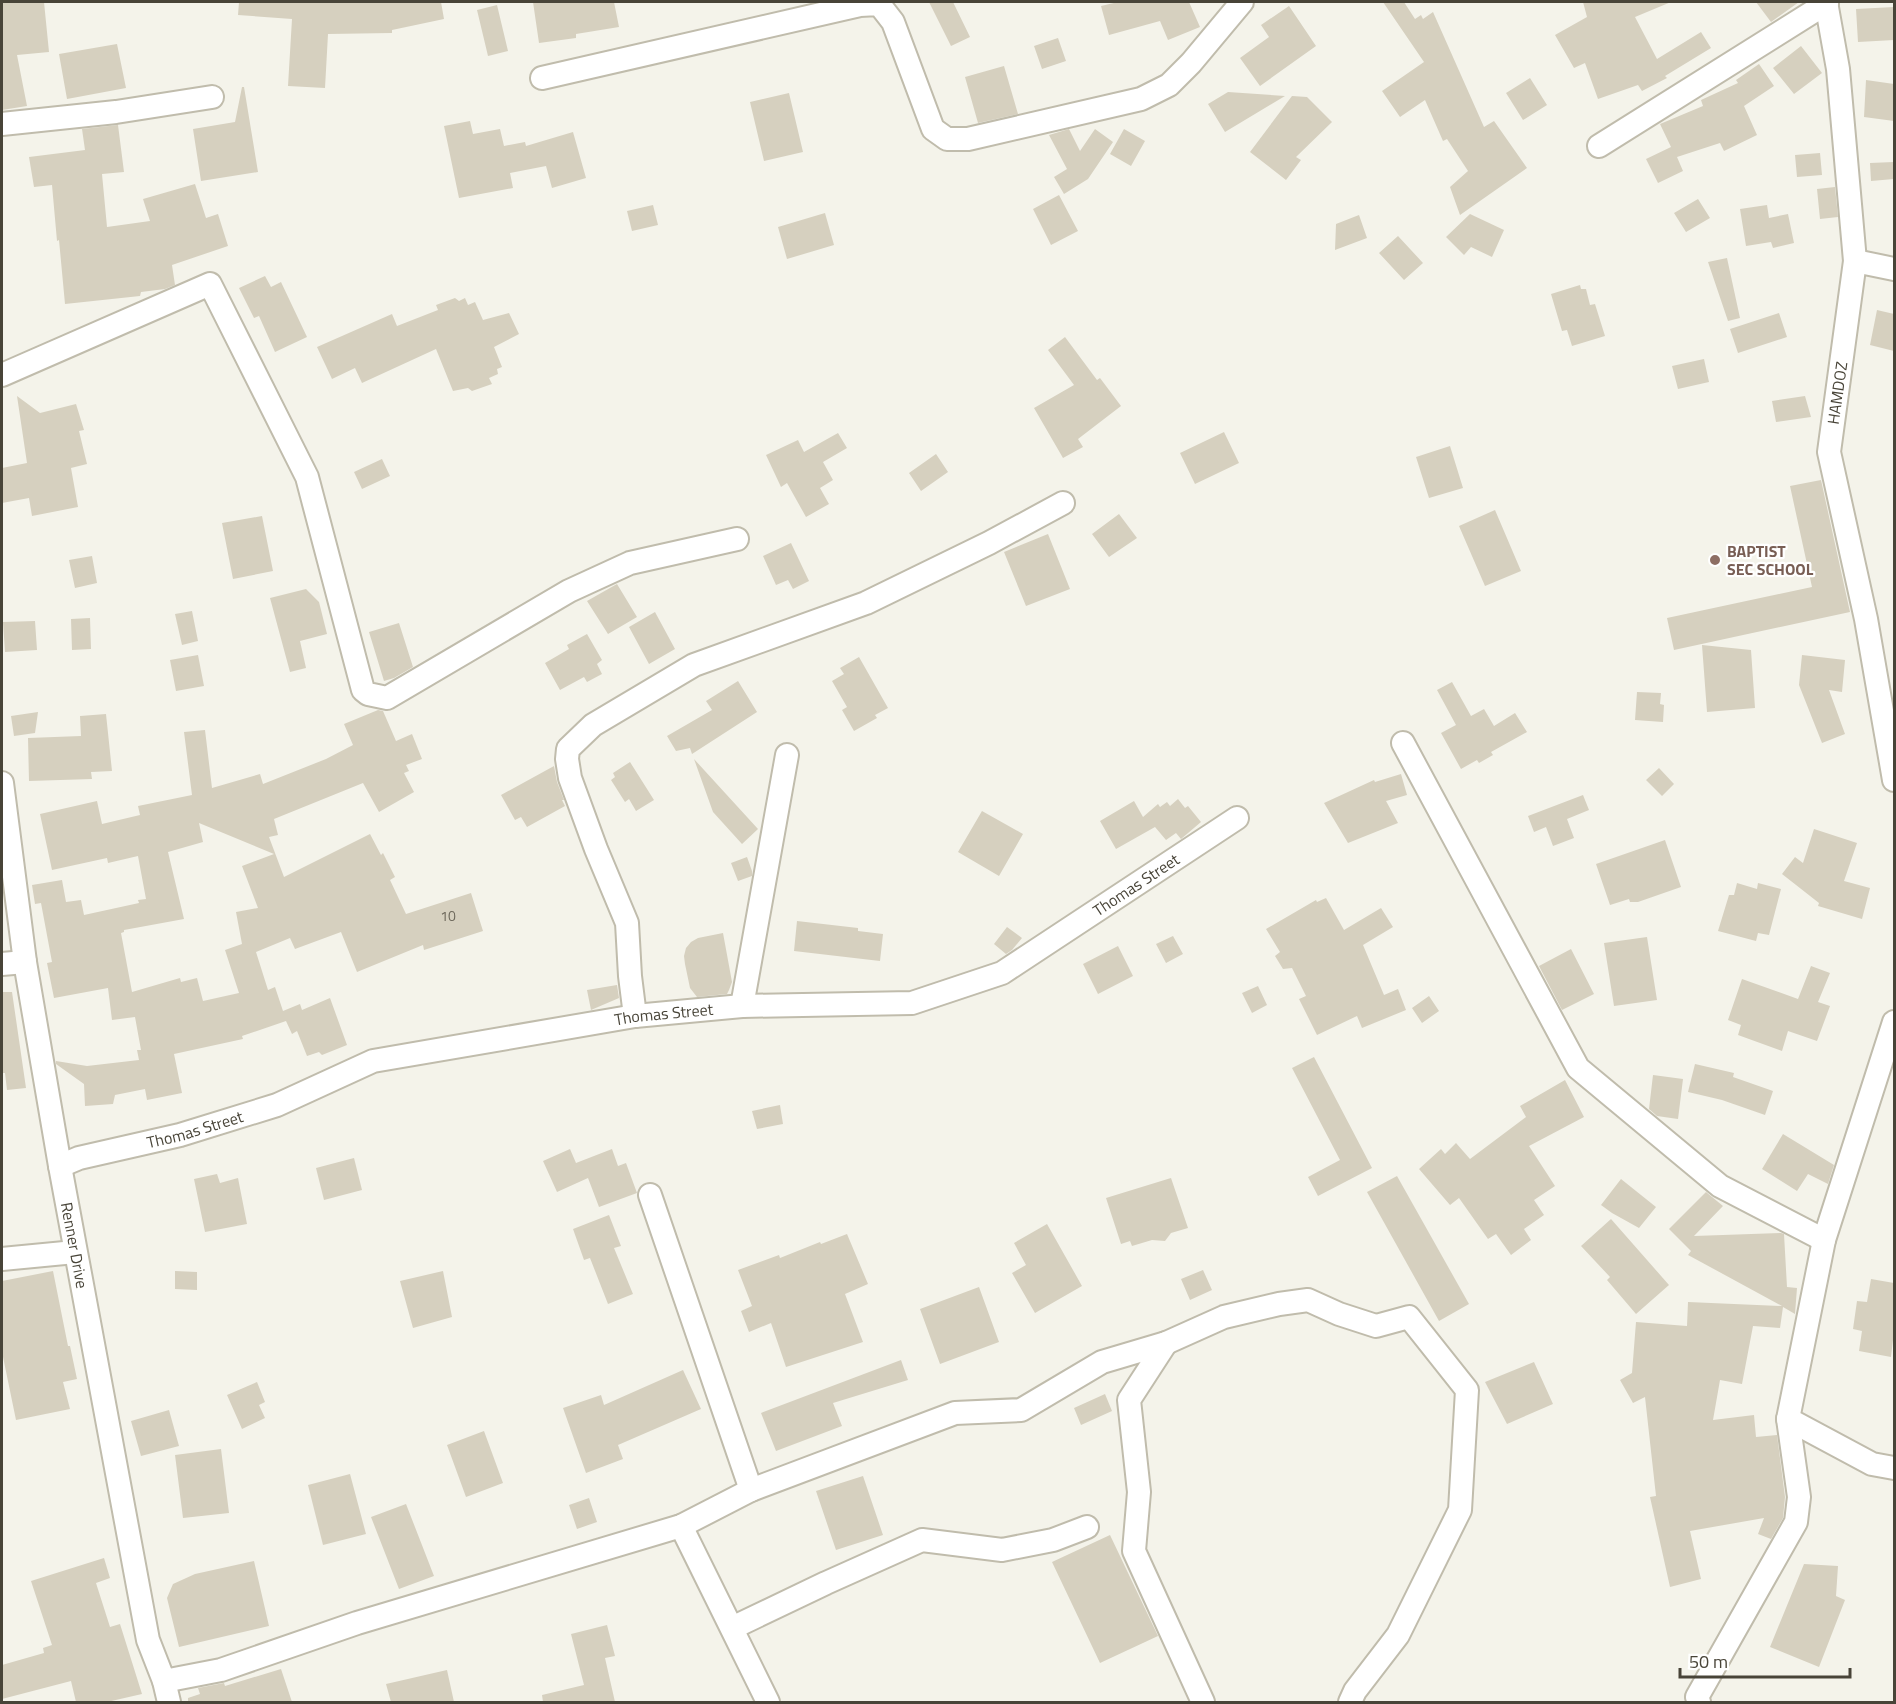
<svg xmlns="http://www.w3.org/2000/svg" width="1896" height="1704" font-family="'Titillium Web',sans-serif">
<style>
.building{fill:#d6d0bf;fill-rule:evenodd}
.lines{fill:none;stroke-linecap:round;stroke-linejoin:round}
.minor-casing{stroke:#c0bcac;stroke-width:26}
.minor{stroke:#fff;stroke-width:22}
.education-dot{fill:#8d6e63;stroke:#fff;stroke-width:2}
.labels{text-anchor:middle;stroke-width:4.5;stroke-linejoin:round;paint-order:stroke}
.number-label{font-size:14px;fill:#6c675a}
.street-label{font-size:16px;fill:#484438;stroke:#fff}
.education-label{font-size:16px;font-weight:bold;fill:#785e54;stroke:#fff;text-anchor:start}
</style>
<rect width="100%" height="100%" fill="#f4f3ea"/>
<path class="building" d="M2 2H44L49 52 17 55 27 106 2 110Z
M239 2H441L444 19 392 30V33L328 34 325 88 288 86 292 19 238 15Z
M533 2H614L619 27 576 34V38L539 43Z
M929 2H953L970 37 951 46Z
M1118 2H1189L1200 27 1168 40 1160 21 1109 35 1101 6Z
M1383 2H1404L1415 19 1421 15 1423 19 1433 12 1484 127 1494 121 1527 168 1460 215 1450 187 1468 171 1447 139 1443 141 1425 100 1400 117 1382 91 1424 62Z
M1583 2H1671L1635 17 1657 59 1701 32 1711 48 1665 76 1667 78 1642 91 1638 85 1598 99 1585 63 1574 68 1555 35 1587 17Z
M1756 2H1799L1771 22Z
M497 5 508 51 488 56 477 10Z
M1289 6 1316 46 1260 86 1240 58 1269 37 1261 25Z
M1894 7V40L1858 42 1856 9Z
M1058 38 1066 61 1042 69 1034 46Z
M117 44 126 88 67 99 59 54Z
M1801 46 1822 73 1794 94 1773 68Z
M1759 64 1774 86 1744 106 1757 135 1724 151 1720 143 1677 157 1683 171 1658 183 1646 159 1671 147 1660 124 1703 106 1701 100 1738 83 1736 80Z
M1004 66 1018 114 978 123 965 77Z
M1530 78 1547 105 1523 120 1506 93Z
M1866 80 1894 84V121L1864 117Z
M242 87H244L258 172 201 181 193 129 235 122Z
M1228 92 1285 96 1225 132 1208 104Z
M789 93 803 152 764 161 750 102Z
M1292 96 1307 97 1332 122 1296 157 1301 160 1286 180 1250 152Z
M470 121 473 134 500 129 504 146 525 142 526 146 573 132 586 178 552 188 546 166 510 173 513 188 459 198 444 126Z
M118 125 124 172 102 174 107 227 150 221 143 199 195 184 206 218 218 214 228 246 172 265 175 285 165 289 141 292 140 296 65 304 59 240 57 241 52 185 34 187 29 157 85 150 82 129Z
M1069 129 1080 151 1095 129 1113 142 1088 179 1064 194 1054 177 1067 169 1049 135Z
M1124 129 1145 141 1131 166 1110 154Z
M1820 153 1822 175 1797 177 1795 155Z
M1894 162V179L1871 181 1870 163Z
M1835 187 1838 217 1820 219 1817 189Z
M1059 195 1078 231 1051 245 1033 209Z
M1698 199 1710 218 1686 232 1674 213Z
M653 205 658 225 632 231 627 211Z
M1767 205 1769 218 1788 214 1794 243 1773 248 1771 242 1746 246 1740 209Z
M825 213 834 245 787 259 778 227Z
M1470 214 1504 230 1492 257 1471 247 1464 255 1446 237Z
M1359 215 1367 238 1335 250 1336 224Z
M1398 236 1423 263 1404 280 1379 253Z
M1727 258 1740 318 1728 321 1708 262Z
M265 276 271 287 281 282 307 337 275 352 259 316 254 318 239 288Z
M1580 285 1581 289H1586L1590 305 1595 304 1605 336 1572 346 1567 330 1562 331 1551 294Z
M455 298 459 301 465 298 468 305 475 302 483 320 509 313 519 334 494 347 502 367 497 369 498 374 489 378 492 384 472 391 468 388 453 391 436 349 362 383 355 368 332 379 317 347 392 314 397 326 438 310 436 305Z
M1877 310 1894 314V351L1870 345Z
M1779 313 1787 337 1738 353 1730 329Z
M1065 337 1097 380 1100 378 1121 406 1078 439 1083 447 1063 458 1034 408 1074 385 1048 350Z
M1704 359 1709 382 1678 389 1672 366Z
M17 396 40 413 76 404 84 430 79 431 87 464 71 468 78 507 32 516 29 498 2 503V468L27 463Z
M1805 396 1811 417 1776 422 1772 401Z
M1224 432 1239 463 1195 484 1180 453Z
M838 433 847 448 823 462 833 480 820 488 829 504 806 517 787 483 781 487 766 455 798 440 804 452Z
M1450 446 1463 488 1429 498 1416 457Z
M936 454 948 472 921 491 909 473Z
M382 459 390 476 362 489 354 472Z
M1821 480 1850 612 1674 650 1667 618 1812 587 1790 486Z
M1495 510 1521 571 1485 586 1459 526Z
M1119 514 1137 538 1109 557 1092 534Z
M262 516 273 571 233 579 222 523Z
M1048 534 1070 589 1026 606 1004 552Z
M791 543 809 581 793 589 788 580 776 585 763 556Z
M92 556 97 583 75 588 69 560Z
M617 584 637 617 608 634 587 601Z
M306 589 319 602 327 634 300 641 306 668 290 672 270 598Z
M192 611 198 641 182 645 175 614Z
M655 612 675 649 649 664 629 627Z
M90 618 91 649 72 650 71 619Z
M35 621 37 650 5 652 3 622Z
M399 623 413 667 394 678 384 681 369 632Z
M587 634 602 660 597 664 602 674 587 682 584 677 560 690 545 663 569 649 567 645Z
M1702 645 1751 650 1755 708 1707 712Z
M198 655 204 686 176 691 170 660Z
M1802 655 1845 660 1842 692 1829 690 1845 734 1822 743 1799 685Z
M859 657 888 708 875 715 877 718 854 731 842 710 847 707 832 681 844 674 840 668Z
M738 681 757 712 692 754 690 748 676 751 667 736 712 710 706 701Z
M1452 682 1471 716 1484 709 1494 726 1515 713 1527 732 1491 752 1493 755 1479 763 1477 760 1461 769 1441 733 1456 725 1437 690Z
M1637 692 1661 693 1660 704 1664 705 1663 722 1635 720Z
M378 710 383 711 396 741 412 734 422 759 406 765 409 771 404 773 414 792 379 812 363 783 274 819 278 835 269 837 284 877 370 834 381 855 383 853 395 877 390 880 406 914 471 893 483 931 424 950 423 945 357 972 341 932 295 949 290 938 256 952 268 990 275 987 283 1011 300 1004 302 1010 330 998 347 1045 322 1055 319 1052 307 1056 297 1031 292 1034 286 1021 242 1036 243 1039 174 1054 182 1093 147 1100 145 1089 115 1095 113 1104 85 1106 84 1084 56 1064V1061L87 1066 139 1060 137 1050H141L135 1017 112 1020 108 988 54 998 47 963 52 962 41 903 35 904 32 885 62 880 66 902 81 900 84 915 139 903 138 900 146 899 138 856 108 863 107 858 52 870 40 814 97 801 102 824 140 815 138 806 192 795 184 732 205 730 212 788 260 774 263 784 326 759 353 745 344 724ZM199 823 274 854 242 866 258 908 236 912 242 944 225 950 239 993 203 1001 197 978 181 982 180 978 132 992 121 933 124 932V930L184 919 168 852 203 842Z
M38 712 35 733 14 736 11 716Z
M106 714 112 771 91 772 92 779 29 781 28 738 81 736 80 716Z
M694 759 758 829 742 844 713 812Z
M630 762 654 800 636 811 629 799 625 802 611 780 615 777 613 773Z
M554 766 557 782 564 800H562L565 806 527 827 521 817 515 820 501 795Z
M1659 768 1674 784 1662 796 1646 780Z
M1401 774 1407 795 1386 801 1398 823 1348 843 1324 803 1374 780 1375 782Z
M1583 795 1589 810 1567 819 1574 838 1553 846 1546 827 1534 832 1528 816Z
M1178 799 1185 808 1188 806 1201 822 1181 839 1176 833 1166 840 1155 827 1116 849 1100 821 1134 801 1143 817 1158 804 1160 807 1167 802 1170 806Z
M982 811 1023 834 999 876 958 852Z
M1814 829 1857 843 1844 881 1870 888 1862 919 1818 906 1819 903 1782 874 1795 857 1803 863Z
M1665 840 1681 887 1638 902H1630L1629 899 1610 905 1596 864Z
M747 857 752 871V876L738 881 731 863Z
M1737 883 1757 889 1758 883 1781 889 1769 935 1758 933 1756 941 1718 931 1729 895H1734Z
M1326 898 1344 930 1381 908 1393 927 1363 945 1384 995 1398 989 1406 1010 1362 1028 1357 1016 1317 1035 1299 999 1306 996 1292 968 1283 969 1275 956 1280 952 1266 929 1316 900 1317 902Z
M797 921 858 928V931L883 934 880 961 794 951Z
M1007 927 1022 938 1012 950 1006 954 994 944Z
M723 933 732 982 729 990 727 994 697 997 690 988 685 964 684 956 686 948 691 942 698 938Z
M1173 936 1183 954 1166 963 1156 944Z
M1647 937 1657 1000 1614 1006 1604 943Z
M1118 946 1133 976 1098 994 1083 964Z
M1571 949 1594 994 1562 1010 1539 966Z
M1811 966 1830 973 1818 1002 1830 1006 1817 1041 1788 1031 1782 1051 1738 1035 1741 1025 1728 1020 1742 979 1798 999Z
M617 985 619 998 591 1010 587 990Z
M1258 986 1267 1005 1252 1013 1242 993Z
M2 992H12L26 1088 7 1090 5 1073H2Z
M1429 996 1439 1011 1422 1023 1412 1008Z
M1314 1057 1372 1168 1318 1196 1308 1177 1340 1160 1292 1068Z
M1695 1064 1734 1073 1733 1077 1773 1091 1765 1115 1722 1100 1688 1092Z
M1653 1075 1683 1079 1678 1119 1657 1116 1649 1109Z
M1565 1080 1584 1117 1529 1146 1555 1186 1534 1200 1544 1215 1524 1229 1531 1240 1511 1255 1496 1234 1488 1239 1459 1198 1450 1205 1419 1169 1441 1149 1445 1154 1456 1143 1470 1159 1526 1117 1520 1106Z
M780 1105 783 1124 757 1129 752 1111Z
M1783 1134 1834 1165 1828 1184 1808 1174 1797 1191 1762 1169Z
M570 1149 576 1163 612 1149 618 1166 626 1163 637 1193 599 1207 588 1178 557 1192 543 1161Z
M354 1158 362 1190 324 1200 316 1168Z
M217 1174 220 1183 238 1178 247 1224 205 1232 194 1179Z
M1397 1176 1469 1304 1439 1321 1367 1192Z
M1171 1178 1188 1228 1171 1233 1165 1241 1152 1240 1132 1246 1130 1241 1121 1244 1106 1198Z
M1621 1179 1656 1207 1639 1228 1612 1213 1601 1205Z
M1706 1192 1723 1206 1694 1236 1781 1233 1784 1234 1787 1287 1797 1288 1795 1314 1783 1307 1780 1328 1753 1326 1742 1384 1720 1380 1713 1420 1754 1415 1756 1437 1777 1435 1785 1497 1783 1518 1771 1539 1758 1534 1764 1518 1690 1531 1701 1579 1670 1587 1650 1497 1656 1496 1645 1397 1633 1403 1620 1380 1632 1373 1636 1322 1687 1326 1688 1302 1782 1306 1688 1255 1691 1251 1669 1229Z
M609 1215 621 1246 614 1248 633 1294 608 1304 590 1258 584 1260 573 1229Z
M1611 1219 1669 1285 1636 1314 1607 1280 1610 1277 1581 1246Z
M1047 1224 1082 1286 1035 1313 1012 1273 1026 1265 1014 1243Z
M847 1234 868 1284 845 1294 863 1342 786 1367 771 1323 749 1332 741 1311 752 1306 738 1270 779 1255 780 1258 820 1242 821 1244Z
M1203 1270 1212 1290 1190 1300 1181 1279Z
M53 1271 68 1346H70L77 1379 63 1382 70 1409 16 1420 2 1352V1281Z
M175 1271 197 1272V1290L175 1289Z
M443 1271 452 1317 413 1328 400 1281Z
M1871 1279 1894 1283V1331L1891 1357 1859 1351 1862 1331 1853 1329 1857 1301 1867 1302Z
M979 1287 999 1342 940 1364 920 1309Z
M901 1360 908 1380 833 1403 842 1426 776 1451 761 1413Z
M1534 1362 1553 1404 1507 1424 1485 1382Z
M683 1370 701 1409 618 1445 623 1459 586 1473 563 1408 601 1395 604 1405Z
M257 1382 265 1402 259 1405 265 1418 242 1429 227 1395Z
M1105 1394 1112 1411 1081 1425 1074 1408Z
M169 1410 179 1446 141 1456 131 1421Z
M484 1431 503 1483 466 1497 447 1445Z
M221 1449 229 1513 183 1518 175 1455Z
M350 1474 366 1534 323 1545 308 1485Z
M863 1476 883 1535 836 1550 816 1491Z
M589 1498 597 1522 577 1529 569 1505Z
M406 1504 434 1576 399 1589 371 1517Z
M1110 1535 1158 1636 1100 1663 1052 1562Z
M104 1558 110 1578 96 1583 110 1627 120 1624 142 1694 107 1702H76L71 1681 2 1699V1665L44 1653 43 1648 52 1645 31 1581Z
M254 1561 269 1626 179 1647 167 1598 173 1584 195 1574Z
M1804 1564 1838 1566 1836 1596 1845 1600 1819 1667 1770 1647Z
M607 1625 615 1656 605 1658 615 1702H543L542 1695 584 1685 571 1634Z
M281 1669 292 1702H188V1698L200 1694 198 1688 224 1683 225 1686Z
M447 1670 454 1702H391L386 1684Z"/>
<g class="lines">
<g class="minor-casing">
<g id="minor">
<path d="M1826 2 1838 69 1855 261 1829 452 1866 619 1894 780"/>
<path d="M542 78 860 5 879 4 893 22 933 129 947 139H968L1141 99 1169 85 1191 63 1242 2"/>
<path d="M2 124 116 112 212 97"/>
<path d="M1599 146 1827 3"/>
<path d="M1855 261 1894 269"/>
<path d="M2 375 210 284 307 477 363 690 368 694 387 698 569 591 630 563 737 539"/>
<path d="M1403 743 1578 1068 1720 1186 1824 1240"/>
<path id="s1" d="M2 783 25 962 60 1166 148 1640 164 1681 169 1702"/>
<path d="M2 964 25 962"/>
<path d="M742 1006 787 755"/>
<path d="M635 1016 630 976 627 923 596 849 570 778 567 759 568 749 593 725 694 665 866 603 989 543 1063 503"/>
<path d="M1894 1022 1824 1240 1788 1419 1872 1464 1894 1468"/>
<path id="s2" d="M60 1166 79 1158 180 1135 277 1105 373 1061 635 1016 742 1006 912 1003 1002 973 1237 818"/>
<path d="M650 1195 751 1490"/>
<path d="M2 1259 75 1252"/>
<path d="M1166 1343 1129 1400 1139 1492 1134 1551 1203 1702"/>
<path d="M681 1526 768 1702"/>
<path d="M732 1628 826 1583 922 1540 1002 1550 1053 1540 1087 1527"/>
<path d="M164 1681 221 1670 357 1623 681 1526 751 1490 955 1413 1021 1410 1102 1362 1166 1343 1224 1317 1279 1304 1308 1300 1339 1314 1376 1326 1409 1317 1467 1390 1460 1510 1398 1635 1355 1691 1350 1702"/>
<path d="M1699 1702 1697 1697 1796 1522 1799 1497 1788 1419"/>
</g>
</g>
<use href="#minor" class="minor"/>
</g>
<circle class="education-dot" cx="1715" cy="560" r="6"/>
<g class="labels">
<g class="number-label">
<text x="448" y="921">10</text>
</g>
<g class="street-label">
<text transform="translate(1837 393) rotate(-82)" y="6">HAMDOZ</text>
<text dy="6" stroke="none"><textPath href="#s2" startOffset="1130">Thomas Street</textPath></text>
<text dy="6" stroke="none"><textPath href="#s2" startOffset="626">Thomas Street</textPath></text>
<text dy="6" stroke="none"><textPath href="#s2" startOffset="140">Thomas Street</textPath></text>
<text dy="6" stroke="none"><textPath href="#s1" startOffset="468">Renner Drive</textPath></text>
</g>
<g class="education-label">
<text x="1727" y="557">BAPTIST<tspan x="1727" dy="18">SEC SCHOOL</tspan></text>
</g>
</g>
<rect width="1896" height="1704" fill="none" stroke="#484438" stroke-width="6"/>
<path d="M1680 1668v9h170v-9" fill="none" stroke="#484438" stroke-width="3"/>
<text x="1689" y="1668" font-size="18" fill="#484438" stroke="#ffffff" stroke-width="4.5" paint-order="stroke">50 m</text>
</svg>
